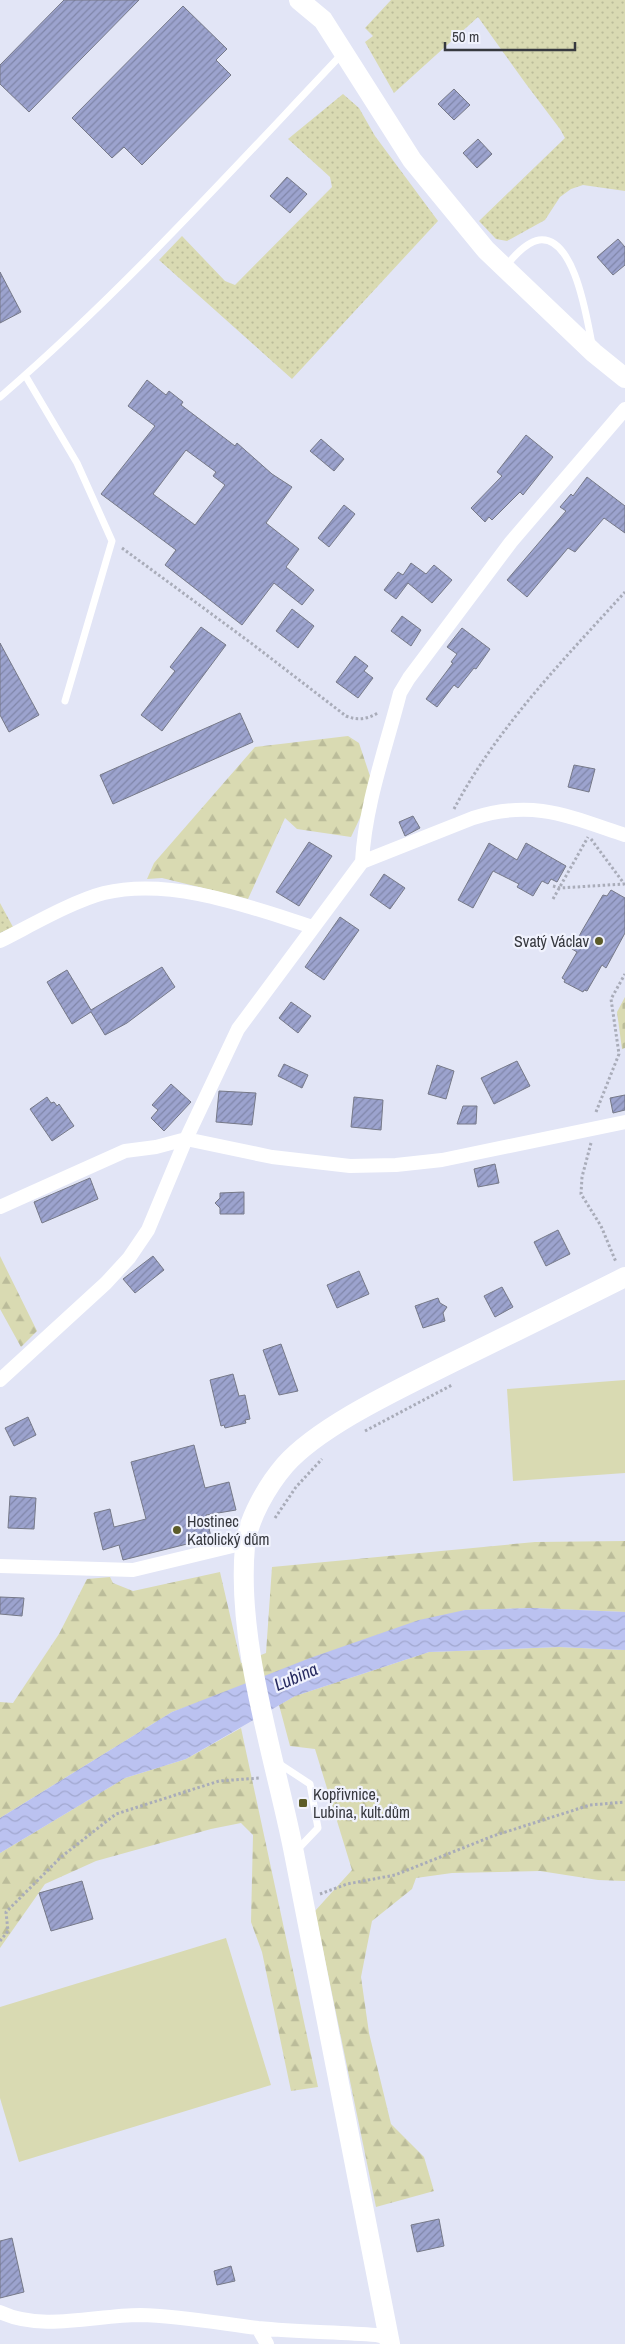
<svg xmlns="http://www.w3.org/2000/svg" width="625" height="2344" font-family="'Archivo Narrow',sans-serif">
<style>
.grass{fill:url(#grass-dots)}
.forest{fill:url(#forest-firs)}
.cemetery{fill:url(#cemetery-stones)}
.green{fill:#d9dab2}
.water{fill:url(#water-waves)}
.building{fill:url(#building-hatch);stroke:#767988;fill-rule:evenodd}
.lines{fill:none;stroke-linecap:round;stroke-linejoin:round}
.path{stroke:#a9acb9;stroke-width:3;stroke-dasharray:2.5 2.5;stroke-linecap:butt}
.lane{stroke:#fff;stroke-width:7}
.street{stroke:#fff;stroke-width:14}
.secondary{stroke:#fff;stroke-width:20}
.poi-dot{fill:#5c5c29;stroke:#f0f2fd;stroke-width:2}
.labels{text-anchor:middle;stroke-width:4.5;stroke-linejoin:round;paint-order:stroke}
.poi-label{font-size:16px;fill:#37393f;stroke:#f0f2fd;text-anchor:start}
.water-label{font-size:18px;font-style:italic;fill:#282b61;stroke:#f0f2fd}
</style>
<defs>
<pattern id="grass-dots" width="8" height="8" patternUnits="userSpaceOnUse" patternTransform="scale(1.25)"><rect width="8" height="8" fill="#d9dab2"/><path d="M2 2h.1M6 6h.1" fill="none" stroke="#bbbc9a" stroke-width="1.8" stroke-linecap="round"/></pattern>
<pattern id="forest-firs" width="22" height="20" patternUnits="userSpaceOnUse" patternTransform="scale(1.25)"><rect width="22" height="20" fill="#d9dab2"/><path d="M5 1l3.5 6h-7zM16 11l3.5 6h-7z" fill="#bbbc9a"/></pattern>
<pattern id="cemetery-stones" width="16" height="16" patternUnits="userSpaceOnUse" patternTransform="scale(1.25)"><rect width="16" height="16" fill="#d9dab2"/><path d="M2 7V4a2 2 0 0 1 4 0v3zM10 15v-3a2 2 0 0 1 4 0v3z" fill="#bbbc9a"/></pattern>
<pattern id="water-waves" width="16" height="10" patternUnits="userSpaceOnUse" patternTransform="scale(1.25)"><rect width="16" height="10" fill="#bbc2f0"/><path d="M0 5q4-4 8 0t8 0" fill="none" stroke="#a1a7cf"/></pattern>
<pattern id="building-hatch" width="6" height="6" patternUnits="userSpaceOnUse" patternTransform="scale(1.25)"><rect width="6" height="6" fill="#9ca3ce"/><path d="M-1 1l2-2M0 6l6-6M5 7l2-2" fill="none" stroke="#8086a9"/></pattern>
</defs>
<rect width="100%" height="100%" fill="#e2e5f6"/>
<path class="grass" d="M391 0H625V191L583 185 571 189 560 197 545 220 507 241 496 239 479 221 565 138 560 129 526 84 478 17 394 93 365 42 373 36 365 28Z
M343 94 359 108 375 136 438 221 292 379 159 260 182 236 225 281 235 285 332 187 330 177 288 139Z
M0 903 13 927 0 933Z"/>
<path class="forest" d="M348 736 359 743 374 788 351 837 297 829 285 818 248 899 162 878 147 879 154 863 255 747Z
M0 1256 37 1331 21 1347 0 1309Z
M625 1541V1612L532 1608 465 1610 172 1712 0 1818V1702L13 1703 59 1634 87 1579 110 1577 113 1583 133 1591 220 1572 241 1663 266 1653 272 1567 535 1542Z
M559 1647 625 1650V1881L598 1880 540 1871 452 1873 416 1878 412 1889 372 1921 361 1977 369 2033 391 2124 424 2157 434 2191 376 2207 315 1911 352 1870 315 1749 290 1746 279 1705 295 1696 429 1652Z
M241 1728 318 2087 291 2091 262 1952 251 1922 253 1835 241 1823 211 1829 96 1861 45 1884 0 1948V1853L125 1778 186 1759Z"/>
<path class="cemetery" d="M625 997V1048L622 1049 617 1012Z"/>
<path class="green" d="M625 1380V1473L513 1481 507 1389Z
M226 1938 271 2085 19 2162 0 2098V2007Z"/>
<path class="water" d="M532 1608 625 1612V1650L559 1647 429 1652 295 1696 186 1759 125 1778 0 1853V1818L172 1712 310 1658 419 1620 465 1610Z"/>
<path class="building" d="M64 0H139L29 112 0 84V65Z
M183 6 227 49 216 60 231 75 142 165 124 147 112 158 72 118Z
M454 89 470 105 454 120 438 104Z
M478 139 492 154 477 168 463 153Z
M287 177 307 194 290 213 270 196Z
M618 239 625 247V265L613 275 597 257Z
M0 272 21 312 0 323Z
M147 380 166 395 169 391 183 402 181 405 235 446 237 443 272 474 292 487 266 523 299 549 286 567 314 590 302 605 274 583 242 625 165 565 176 550 101 494 155 426 128 406ZM186 450 216 472 213 476 225 485 195 525 153 494Z
M526 435 553 457 523 495 520 492 492 520 489 517 485 522 471 508 502 476 497 472Z
M321 439 344 459 334 471 310 451Z
M587 477 625 506V533L604 518 575 552 568 548 527 597 507 580 566 511 560 507 571 494 573 496Z
M344 505 355 514 329 547 318 538Z
M411 563 426 574 434 565 452 580 432 603 408 583 396 599 384 590 398 572 403 575Z
M292 609 314 626 298 648 276 631Z
M402 616 421 630 411 646 391 631Z
M201 627 226 645 162 731 141 715 175 671 170 667Z
M462 628 490 649 476 669 474 668 458 688 454 685 437 707 426 699 453 663 451 662 457 654 447 647Z
M0 643 39 715 9 732 0 715Z
M355 656 368 666 364 671 373 678 358 698 336 682Z
M240 713 253 742 113 804 100 775Z
M574 765 595 769 589 792 568 787Z
M413 816 420 828 405 836 399 822Z
M309 842 332 856 299 906 276 892Z
M489 843 517 860 526 843 566 866 557 882 551 879 548 884 542 881 533 896 517 887 519 884 493 871 473 908 458 900Z
M384 874 405 888 390 909 370 895Z
M611 890 625 898V933L606 968 602 965 587 991 584 990 583 992 564 982 565 980 562 978 577 952 572 949 583 929 603 895 607 896Z
M340 917 359 930 324 980 305 967Z
M162 967 175 987 127 1023 105 1035 91 1012 72 1024 47 982 67 970 91 1010Z
M291 1002 311 1016 298 1033 279 1018Z
M517 1061 530 1086 494 1104 481 1078Z
M284 1064 308 1075 302 1088 278 1076Z
M437 1065 454 1071 446 1099 428 1094Z
M171 1084 191 1102 164 1131 151 1118 158 1110 152 1105Z
M219 1091 256 1093 252 1125 216 1122Z
M625 1095V1110L613 1113 610 1098Z
M47 1097 51 1103 54 1102 57 1106 59 1104 74 1126 52 1141 30 1109Z
M354 1097 383 1100 381 1130 351 1127Z
M463 1106H477L476 1124H457Z
M495 1164 499 1183 478 1187 474 1169Z
M90 1178 98 1199 42 1223 34 1202Z
M244 1192V1214H220V1208L215 1203 220 1198V1193Z
M558 1230 570 1254 546 1266 534 1242Z
M153 1256 164 1270 135 1293 123 1279Z
M359 1271 369 1294 337 1308 327 1285Z
M502 1287 513 1307 495 1317 484 1296Z
M438 1298 440 1303 447 1307 443 1313 445 1321 423 1328 415 1306Z
M281 1344 298 1391 279 1395 263 1350Z
M233 1374 239 1396 245 1395 250 1419 245 1420 246 1423 225 1428 224 1425 221 1426 210 1380Z
M28 1417 36 1435 14 1446 5 1428Z
M194 1445 205 1488 229 1482 236 1510 206 1515 211 1537 195 1542 123 1560 119 1545 103 1550 94 1513 110 1509 114 1527 146 1519 131 1462Z
M10 1496 36 1498 34 1529 8 1528Z
M0 1597 24 1598 22 1616 0 1614Z
M82 1881 93 1919 51 1931 39 1893Z
M439 2219 444 2246 417 2252 411 2225Z
M12 2238 24 2292 0 2298V2241Z
M231 2266 235 2281 217 2285 214 2271Z"/>
<g class="lines">
<path class="path" d="M122 548 251 643 346 716C358 721 369 719 379 712
M454 809C496 729 564 659 625 592
M591 839 625 885
M553 886 560 888 624 884
M553 899 588 837
M596 1112 619 1054 611 999 625 974
M591 1143 582 1177 581 1194 601 1226 616 1262
M365 1431 452 1385
M275 1518 296 1487 322 1459
M320 1894 347 1884 395 1875 493 1836 590 1805 625 1802
M0 1941 8 1931 6 1912 61 1857 116 1814 219 1781 260 1778"/>
<path class="lane" d="M506 266C514 256 526 242 539 240 575 235 587 320 592 344
M25 375 77 463 112 541 65 701
M0 397C123 291 231 171 342 54
M278 1763 310 1784 318 1828 297 1850"/>
<path class="street" d="M362 862 473 818C533 799 568 816 625 835
M0 941C30 926 73 901 104 893 172 877 250 907 313 927
M0 1207 125 1151 156 1147 186 1139 272 1157 350 1166 396 1165 442 1160 625 1122
M0 1380 106 1283 129 1258 148 1230 186 1139 238 1029 362 862C365 804 386 748 400 693L409 678 511 542 625 409
M0 1566 133 1570 245 1543
M0 2312C43 2332 95 2315 140 2315 180 2316 218 2323 258 2328 297 2332 337 2332 376 2335L389 2338
M258 2328 267 2344"/>
<path class="secondary" d="M299 0 323 20 412 160 486 250 594 353 625 378
M390 2344C358 2180 327 2016 294 1853 275 1757 236 1643 245 1546 248 1519 267 1486 285 1465 319 1427 393 1392 439 1369 501 1339 563 1308 625 1277"/>
</g>
<g class="poi-dot">
<circle cx="599" cy="941" r="5"/>
<circle cx="177" cy="1530" r="5"/>
<rect x="298" y="1798" width="10" height="10" rx="2.5"/>
</g>
<g class="labels">
<g class="poi-label">
<text x="589" y="947" text-anchor="end">Svatý Václav</text>
<text x="187" y="1527">Hostinec<tspan x="187" dy="18">Katolický dům</tspan></text>
<text x="313" y="1800">Kopřivnice,<tspan x="313" dy="18">Lubina, kult.dům</tspan></text>
</g>
<g class="water-label">
<text transform="translate(296 1677) rotate(-23)" y="6">Lubina</text>
</g>
</g>
<path d="M445 42v8h130v-8" fill="none" stroke="#37393f" stroke-width="2.5"/>
<text x="452" y="42" font-size="15" fill="#37393f" stroke="#f0f2fd" stroke-width="4" paint-order="stroke">50 m</text>
</svg>
